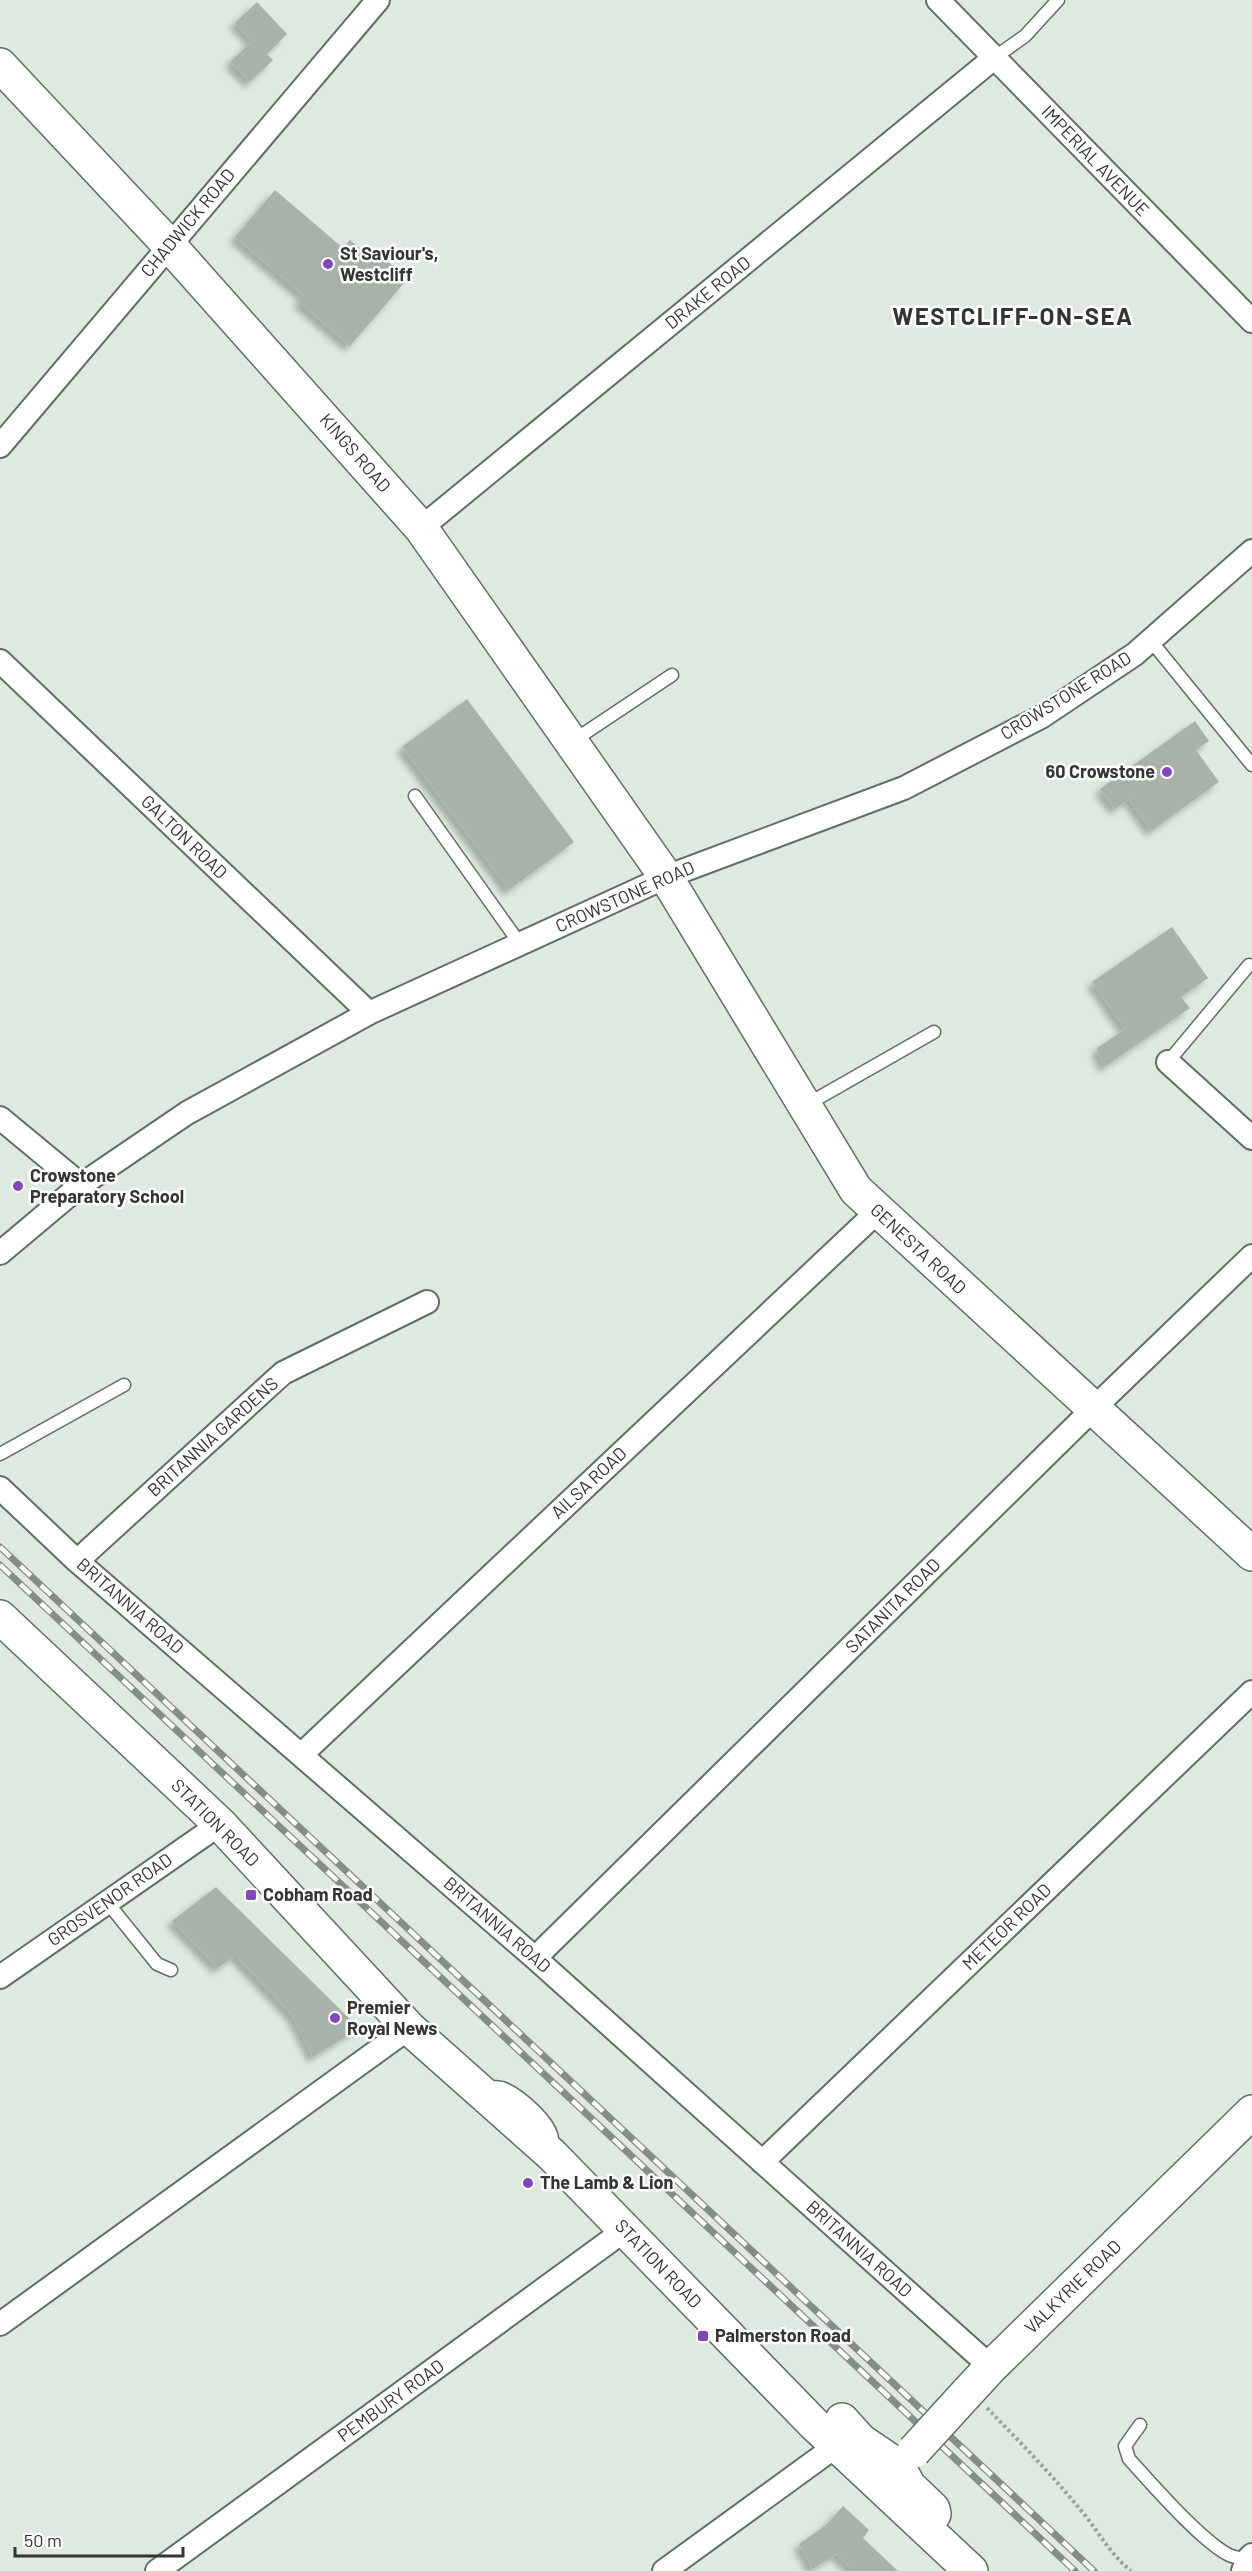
<svg xmlns="http://www.w3.org/2000/svg" width="1252" height="2571" font-family="Barlow,sans-serif">
<style>
.building{fill:#a8b2a9;filter:url(#shadow)}
.lines{fill:none;stroke-linecap:round;stroke-linejoin:round}
.lane-casing{stroke:#636d64;stroke-width:15}
.street-casing{stroke:#636d64;stroke-width:26}
.secondary-casing{stroke:#636d64;stroke-width:36}
.path{stroke:#9aa29a;stroke-width:4;stroke-dasharray:3 3;stroke-linecap:butt}
.lane{stroke:#fff;stroke-width:12}
.street{stroke:#fff;stroke-width:22}
.secondary{stroke:#fff;stroke-width:33}
.rail-casing{stroke:#868d86;stroke-width:7}
.rail{stroke:#fff;stroke-width:4.5;stroke-dasharray:14;stroke-linecap:butt}
.secondary-bridge-casing{stroke:#636d64;stroke-width:36;stroke-linecap:butt}
.secondary-bridge{stroke:#fff;stroke-width:33}
.poi-dot{fill:#8346bc;stroke:#fff;stroke-width:2}
.labels{text-anchor:middle;stroke-width:5;stroke-linejoin:round;paint-order:stroke}
.street-label{font-size:18px;fill:#323632;stroke:#fff}
.poi-label{font-size:18px;font-weight:bold;fill:#323632;stroke:#fff;text-anchor:start}
.district-label{font-size:24px;font-weight:bold;letter-spacing:1.5px;fill:#323632;stroke:#fff}
</style>
<defs>
<filter id="shadow"><feDropShadow dx="-5.5" dy="5.5" stdDeviation="3" flood-color="#0004"/></filter>
</defs>
<rect width="100%" height="100%" fill="#dee9df"/>
<path class="building" d="M257 2 287 34 267 54 273 60 250 82 230 62 252 41 235 23Z
M275 190 343 248 350 240 371 258 376 252 397 269 393 274 404 283 350 346 299 302 304 296 235 237Z
M467 699 574 842 509 890 402 747Z
M1195 721 1209 741 1196 750 1219 782 1151 831 1129 799 1115 809 1100 789Z
M1172 927 1208 978 1181 997 1190 1008 1104 1067 1097 1048 1125 1029 1092 982Z
M216 1887 359 2028 313 2057 292 2015 235 1955 218 1968 172 1921Z
M843 2506 869 2530 863 2538 898 2571H854L836 2554 813 2569 799 2544 826 2525Z"/>
<g class="lines">
<g class="lane-casing">
<path id="lane" d="M994 58 1025 36 1058 0
M1151 641 1252 765
M573 741 672 675
M415 796 520 944
M1168 1062 1249 965
M806 1105 934 1032
M0 1454 124 1385
M107 1902 157 1964 171 1970
M487 2087C492 2087 497 2087 502 2088 518 2094 553 2123 552 2141
M1140 2425 1125 2446 1129 2459C1152 2484 1201 2541 1229 2555 1235 2558 1242 2558 1248 2559"/>
</g>
<g class="street-casing">
<path id="street" d="M938 0 1252 321
M0 446 378 0
M421 528 994 58
M0 661 369 1013
M1168 1062 1252 1138
M0 1118 81 1185
M0 1253 81 1185 187 1113 369 1013 666 877 904 788 1041 717 1135 654 1252 551
M0 1488 77 1561 535 1958 991 2367
M77 1561 283 1373 427 1302
M302 1754 877 1212
M535 1958 1093 1409 1252 1256
M0 1977 220 1824
M762 2162 1252 1692
M0 2324 409 2028
M157 2571 625 2230
M664 2571 836 2446
M1243 2571 1248 2559 1252 2555"/>
</g>
<g class="secondary-casing">
<path id="secondary" d="M0 65 169 245 421 528 666 877 856 1190 1252 1554
M0 1617 220 1824 409 2028 552 2155 814 2424 971 2571
M967 2393 991 2367 1252 2112
M842 2420 861 2441 898 2466 909 2486 933 2509 934 2514"/>
</g>
<path class="path" d="M987 2408C1020 2442 1054 2477 1084 2514 1100 2534 1111 2555 1131 2571"/>
<use href="#lane" class="lane"/>
<use href="#street" class="street"/>
<use href="#secondary" class="secondary"/>
<g class="rail-casing">
<path id="rail" d="M0 1547 1094 2571
M0 1565 1075 2571"/>
</g>
<use href="#rail" class="rail"/>
<g class="secondary-bridge-casing">
<path id="secondary-bridge" d="M914 2451 967 2393"/>
</g>
<use href="#secondary-bridge" class="secondary-bridge"/>
</g>
<g class="poi-dot">
<circle cx="328" cy="264" r="6"/>
<circle cx="1167" cy="772" r="6"/>
<circle cx="18" cy="1186" r="6"/>
<rect x="245" y="1889" width="12" height="12" rx="3"/>
<circle cx="335" cy="2018" r="6"/>
<circle cx="528" cy="2183" r="6"/>
<rect x="697" y="2330" width="12" height="12" rx="3"/>
</g>
<g class="labels">
<g class="street-label">
<text transform="translate(1095 161) rotate(46)" y="6">IMPERIAL AVENUE</text>
<text transform="translate(188 223) rotate(-50)" y="6">CHADWICK ROAD</text>
<text transform="translate(708 293) rotate(-39)" y="6">DRAKE ROAD</text>
<text transform="translate(355 453) rotate(49)" y="6">KINGS ROAD</text>
<text transform="translate(1066 696) rotate(-32)" y="6">CROWSTONE ROAD</text>
<text transform="translate(184 837) rotate(44)" y="6">GALTON ROAD</text>
<text transform="translate(625 897) rotate(-24)" y="6">CROWSTONE ROAD</text>
<text transform="translate(918 1249) rotate(43)" y="6">GENESTA ROAD</text>
<text transform="translate(213 1437) rotate(-42)" y="6">BRITANNIA GARDENS</text>
<text transform="translate(589 1483) rotate(-43)" y="6">AILSA ROAD</text>
<text transform="translate(130 1606) rotate(41)" y="6">BRITANNIA ROAD</text>
<text transform="translate(893 1606) rotate(-45)" y="6">SATANITA ROAD</text>
<text transform="translate(215 1823) rotate(45)" y="6">STATION ROAD</text>
<text transform="translate(110 1900) rotate(-35)" y="6">GROSVENOR ROAD</text>
<text transform="translate(497 1925) rotate(41)" y="6">BRITANNIA ROAD</text>
<text transform="translate(1007 1927) rotate(-44)" y="6">METEOR ROAD</text>
<text transform="translate(859 2249) rotate(42)" y="6">BRITANNIA ROAD</text>
<text transform="translate(658 2264) rotate(46)" y="6">STATION ROAD</text>
<text transform="translate(1073 2287) rotate(-44)" y="6">VALKYRIE ROAD</text>
<text transform="translate(391 2401) rotate(-36)" y="6">PEMBURY ROAD</text>
</g>
<g class="poi-label">
<text x="340" y="260">St Saviour's,<tspan x="340" dy="21">Westcliff</tspan></text>
<text x="1155" y="778" text-anchor="end">60 Crowstone</text>
<text x="30" y="1182">Crowstone<tspan x="30" dy="21">Preparatory School</tspan></text>
<text x="263" y="1901">Cobham Road</text>
<text x="347" y="2014">Premier<tspan x="347" dy="21">Royal News</tspan></text>
<text x="540" y="2189">The Lamb &amp; Lion</text>
<text x="715" y="2342">Palmerston Road</text>
</g>
<g class="district-label">
<text x="1013" y="325">WESTCLIFF-ON-SEA</text>
</g>
</g>
<path d="M15 2547v9h168v-9" fill="none" stroke="#323632" stroke-width="3"/>
<text x="24" y="2547" font-size="18" fill="#323632" stroke="#ffffff" stroke-width="4.5" paint-order="stroke">50 m</text>
</svg>
